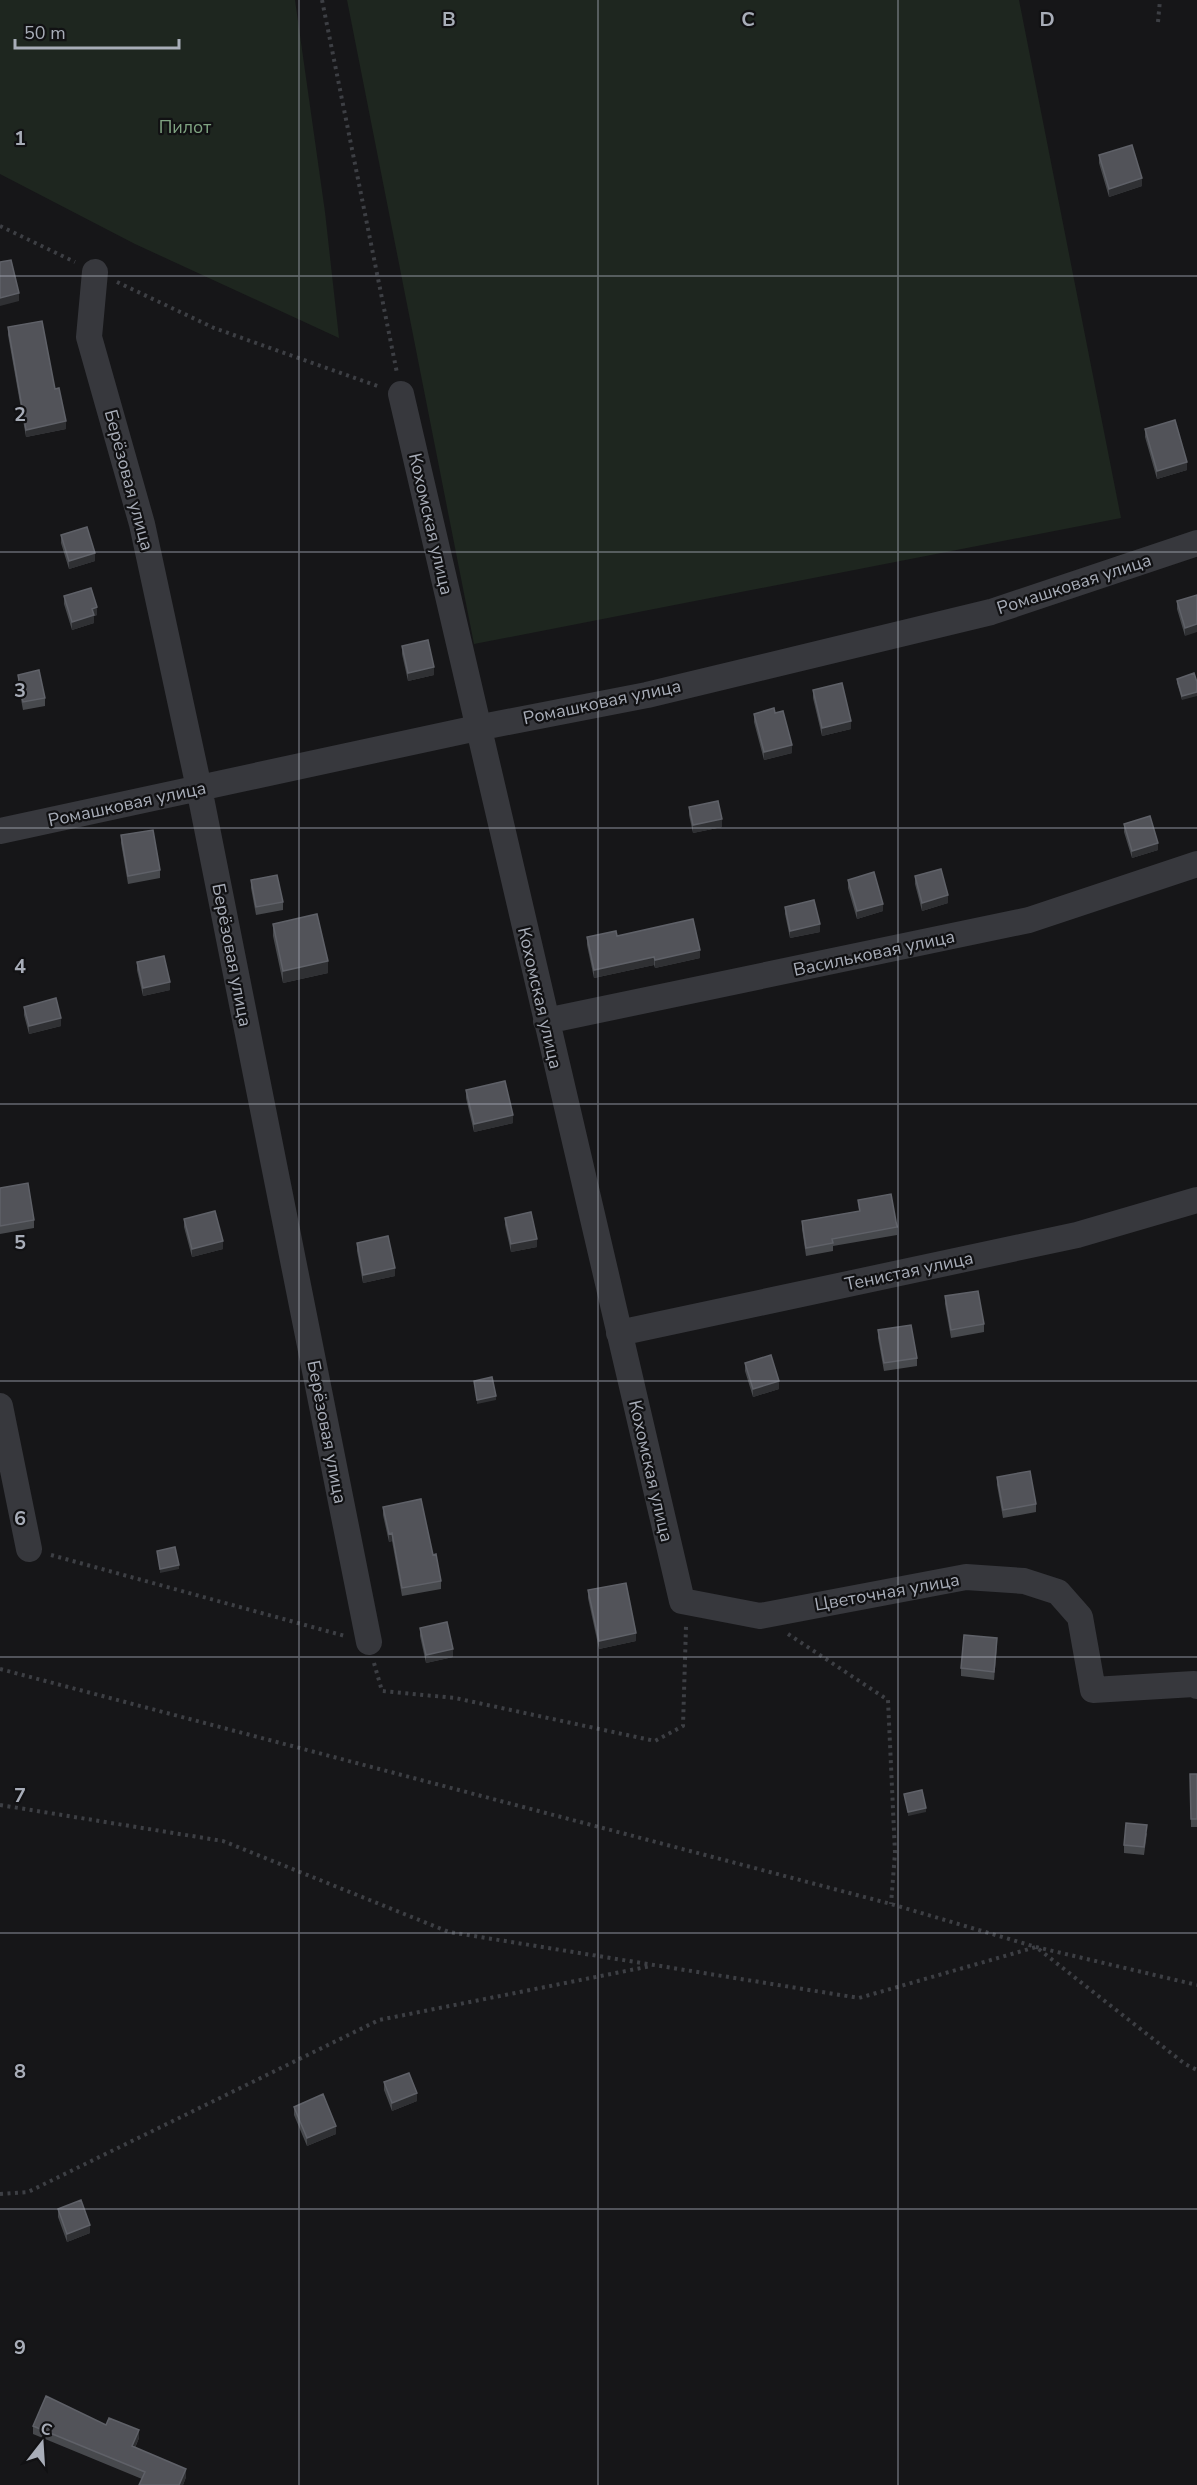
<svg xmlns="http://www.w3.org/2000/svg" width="1197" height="2485" font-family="'Nunito Sans',sans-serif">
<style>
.green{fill:#1e261f}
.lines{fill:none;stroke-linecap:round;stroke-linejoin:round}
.path{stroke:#3d3f44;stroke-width:4;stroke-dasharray:3 4.5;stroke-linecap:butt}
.street{stroke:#37383d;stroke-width:26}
.wall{fill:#47494d}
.shaded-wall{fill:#2f3033}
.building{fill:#525359;stroke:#5f6168;stroke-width:1.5}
.grid{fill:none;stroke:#a8adb8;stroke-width:1.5;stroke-opacity:0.55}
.labels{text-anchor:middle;stroke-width:4.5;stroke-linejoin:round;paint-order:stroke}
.park-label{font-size:18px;fill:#7fa381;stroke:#111113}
.street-label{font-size:18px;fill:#a8adb8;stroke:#111113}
.grid-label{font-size:20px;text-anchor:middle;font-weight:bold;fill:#a8adb8;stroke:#111113;stroke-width:4.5;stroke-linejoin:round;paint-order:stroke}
</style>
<rect width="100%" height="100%" fill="#161618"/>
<path class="green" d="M0 0H295L325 212 339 338 135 244 0 174Z
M347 0H1019L1121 518 474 644Z"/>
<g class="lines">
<path class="path" d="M322 0 397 373
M1158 22 1160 0
M0 226 75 262
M117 282 214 328 380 387
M51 1555 345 1636
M788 1634 888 1700 895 1853 891 1904
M374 1663 382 1691 455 1698 655 1741 683 1726 686 1626
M0 1669 891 1904 1036 1947 1197 1985
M0 1805 223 1841 449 1932 859 1998 1036 1947 1185 2064 1197 2070
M0 2194 28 2192 379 2020 651 1966"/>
<path class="street" d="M95 272 89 337 142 524 199 788 369 1642
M401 394 682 1601 760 1616 966 1577 1024 1581 1058 1592 1080 1617 1093 1690 1194 1684 1197 1686
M0 831 477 728 647 695 991 612 1197 543
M546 1021 1029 920 1197 864
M619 1333 1077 1235 1197 1200
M0 1406 29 1549"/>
</g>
<path class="wall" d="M1099 155 1142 186 1109 197 1099 163Z
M8 327 55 389 66 429 26 437 8 335Z
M1145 429 1187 470 1157 479 1145 437Z
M61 535 95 561 69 569 61 543Z
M1197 595 1185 636 1177 609V601Z
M64 596 97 615 94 616V623L72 630 64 604Z
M402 646 434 675 408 681 402 654Z
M1194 673 1182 700 1177 683V679Z
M18 675 45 698V706L23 710 18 683Z
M813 690 851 729 822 736 813 698Z
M775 713 792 753 764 760 754 722V714Z
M689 807 722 827 693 833 689 815Z
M1124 824 1158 850 1132 858 1124 832Z
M121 835 160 870V878L128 884 121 843Z
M915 876 948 903 922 911 915 884Z
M251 880 283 902V910L256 915 251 888Z
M848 880 883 911 857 919 848 888Z
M785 907 820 932 790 938 785 914Z
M273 924 328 973 283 983 273 936Z
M617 936 700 958 655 968 654 965 594 978 587 945V937Z
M137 962 170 990 143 996 137 970Z
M24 1007 61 1026 29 1034 24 1015Z
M466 1090 513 1123 474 1132 466 1098Z
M0 1188 34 1220V1228L0 1234Z
M858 1200 897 1227V1235L833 1246V1251L806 1256 802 1229V1221L859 1211Z
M505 1218 537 1247 511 1252 505 1225Z
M184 1219 223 1249 192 1257 184 1227Z
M357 1243 395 1276 363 1283 357 1251Z
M945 1296 984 1324V1332L951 1338 945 1304Z
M878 1330 917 1358V1366L884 1371 878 1338Z
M745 1363 779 1389 753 1397 745 1371Z
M997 1477 1036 1504V1512L1003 1518 997 1485Z
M383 1507 433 1555 441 1581V1589L402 1596 392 1541 389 1542 383 1515Z
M588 1590 636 1641 599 1649 588 1598Z
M420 1628 453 1657 426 1663 420 1636Z
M997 1646 994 1680 961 1676V1668Z
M1190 1774H1197V1827H1191Z
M1147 1833 1144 1855 1124 1853V1845Z
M384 2082 417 2101 392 2111 384 2090Z
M294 2107 336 2134 307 2146 294 2115Z
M58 2209 90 2233 67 2242 58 2217Z
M106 2425 139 2438 135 2448 186 2477 183 2485H139L142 2479 33 2434V2426Z"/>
<path class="shaded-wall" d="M1142 178V186L1109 197V189Z
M19 293V301L0 306V298Z
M66 421V429L26 437V430Z
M1187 462V470L1157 479V471Z
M95 553V561L69 569V561Z
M97 607V615L94 616V623L72 630V622L92 609Z
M1197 624V632L1185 636V628Z
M434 667V675L408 681V673Z
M1197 692V696L1182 700V696Z
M851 721V729L822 736V728Z
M792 745V753L764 760V752Z
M722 819V827L693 833V825Z
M1158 843V850L1132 858V851Z
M948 895V903L922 911V903Z
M883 904V911L857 919V911Z
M820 924V932L790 938V931Z
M700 950V958L655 968V960Z
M654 957V965L594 978V970Z
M328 961V973L283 983V971Z
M170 982V990L143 996V988Z
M61 1018V1026L29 1034V1026Z
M513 1115V1123L474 1132V1124Z
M537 1239V1247L511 1252V1244Z
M223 1241V1249L192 1257V1249Z
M395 1268V1276L363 1283V1275Z
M779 1381V1389L753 1397V1389Z
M496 1396V1400L477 1404V1400Z
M392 1533V1541L389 1542V1534Z
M179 1565V1569L160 1573V1569Z
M636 1633V1641L599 1649V1641Z
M997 1638V1646L994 1680V1672Z
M453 1649V1657L426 1663V1655Z
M926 1808V1812L908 1816V1812Z
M417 2093V2101L392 2111V2103Z
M336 2126V2134L307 2146V2138Z
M90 2225V2233L67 2242V2234Z
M139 2430V2438L132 2454V2446Z
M186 2469V2477L183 2485H179Z"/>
<path class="building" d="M1132 145 1142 178 1109 189 1099 155Z
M11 260 19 293 0 298V262Z
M42 321 55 389 59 388 66 421 26 430 8 327Z
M1175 420 1187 462 1157 471 1145 429Z
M87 527 95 553 69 561 61 535Z
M91 588 97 607 92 609 94 615 72 622 64 596Z
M1197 595V624L1185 628 1177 601Z
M428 640 434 667 408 673 402 646Z
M39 670 45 698 23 702 18 675Z
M1194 673 1197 682V692L1182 696 1177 679Z
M842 683 851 721 822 728 813 690Z
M774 708 775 713 783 711 792 745 764 752 754 714Z
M718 801 722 819 693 825 689 807Z
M1150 816 1158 843 1132 851 1124 824Z
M153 830 160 870 128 876 121 835Z
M941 869 948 895 922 903 915 876Z
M874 872 883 904 857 911 848 880Z
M277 875 283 902 256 907 251 880Z
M814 900 820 924 790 931 785 907Z
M317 914 328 961 283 971 273 924Z
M693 919 700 950 655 960 654 957 594 970 587 937 616 931 617 936Z
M164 956 170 982 143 988 137 962Z
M56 998 61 1018 29 1026 24 1007Z
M505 1081 513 1115 474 1124 466 1090Z
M28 1183 34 1220 0 1226V1188Z
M891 1194 897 1227 832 1239 833 1243 806 1248 802 1221 860 1211 858 1200Z
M215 1211 223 1241 192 1249 184 1219Z
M531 1212 537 1239 511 1244 505 1218Z
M388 1236 395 1268 363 1275 357 1243Z
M978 1291 984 1324 951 1330 945 1296Z
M911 1325 917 1358 884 1363 878 1330Z
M771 1355 779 1381 753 1389 745 1363Z
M492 1377 496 1396 477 1400 474 1381Z
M1030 1471 1036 1504 1003 1510 997 1477Z
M421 1499 433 1555 436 1554 441 1581 402 1588 392 1533 389 1534 383 1507Z
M175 1547 179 1565 160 1569 157 1551Z
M626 1583 636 1633 599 1641 588 1590Z
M447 1622 453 1649 426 1655 420 1628Z
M964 1635 997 1638 994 1672 961 1668Z
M1190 1774H1197V1819H1191Z
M922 1790 926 1808 908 1812 904 1794Z
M1126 1823 1147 1825 1144 1847 1124 1845Z
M409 2073 417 2093 392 2103 384 2082Z
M323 2094 336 2126 307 2138 294 2107Z
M81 2200 90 2225 67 2234 58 2209Z
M46 2396 106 2425 109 2418 139 2430 132 2446 186 2469 179 2485H139L145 2472 33 2426Z"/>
<path class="grid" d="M299 0V2485M598 0V2485M898 0V2485M0 276H1197M0 552H1197M0 828H1197M0 1104H1197M0 1381H1197M0 1657H1197M0 1933H1197M0 2209H1197"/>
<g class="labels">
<g class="park-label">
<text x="185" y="133">Пилот</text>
</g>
<g class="street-label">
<text transform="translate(129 480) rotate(75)" y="6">Берёзовая улица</text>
<text transform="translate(431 524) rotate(77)" y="6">Кохомская улица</text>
<text transform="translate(1074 584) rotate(-18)" y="6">Ромашковая улица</text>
<text transform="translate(602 702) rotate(-12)" y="6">Ромашковая улица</text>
<text transform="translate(127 804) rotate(-12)" y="6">Ромашковая улица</text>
<text transform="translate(874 953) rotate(-12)" y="6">Васильковая улица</text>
<text transform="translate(232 955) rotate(79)" y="6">Берёзовая улица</text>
<text transform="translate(540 998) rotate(77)" y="6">Кохомская улица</text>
<text transform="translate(909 1271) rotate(-12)" y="6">Тенистая улица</text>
<text transform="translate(327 1432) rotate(79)" y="6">Берёзовая улица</text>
<text transform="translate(651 1471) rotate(77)" y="6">Кохомская улица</text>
<text transform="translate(887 1592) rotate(-10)" y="6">Цветочная улица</text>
</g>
</g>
<g class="grid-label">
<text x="449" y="26">B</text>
<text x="748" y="26">C</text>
<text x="1047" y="26">D</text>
<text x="20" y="145">1</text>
<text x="20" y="421">2</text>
<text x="20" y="697">3</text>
<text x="20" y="973">4</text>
<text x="20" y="1249">5</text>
<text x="20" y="1525">6</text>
<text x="20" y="1802">7</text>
<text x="20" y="2078">8</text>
<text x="20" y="2354">9</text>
</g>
<g transform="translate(42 2443) rotate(17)" stroke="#111113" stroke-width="4.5" paint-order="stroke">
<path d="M0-4.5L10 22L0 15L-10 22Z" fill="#a8adb8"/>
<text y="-9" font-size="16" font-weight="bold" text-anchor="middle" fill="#a8adb8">С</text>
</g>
<path d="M15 39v9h164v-9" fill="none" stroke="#a8adb8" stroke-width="3"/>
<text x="24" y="39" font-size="18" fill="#a8adb8" stroke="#111113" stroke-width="4.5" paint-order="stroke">50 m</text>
</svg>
